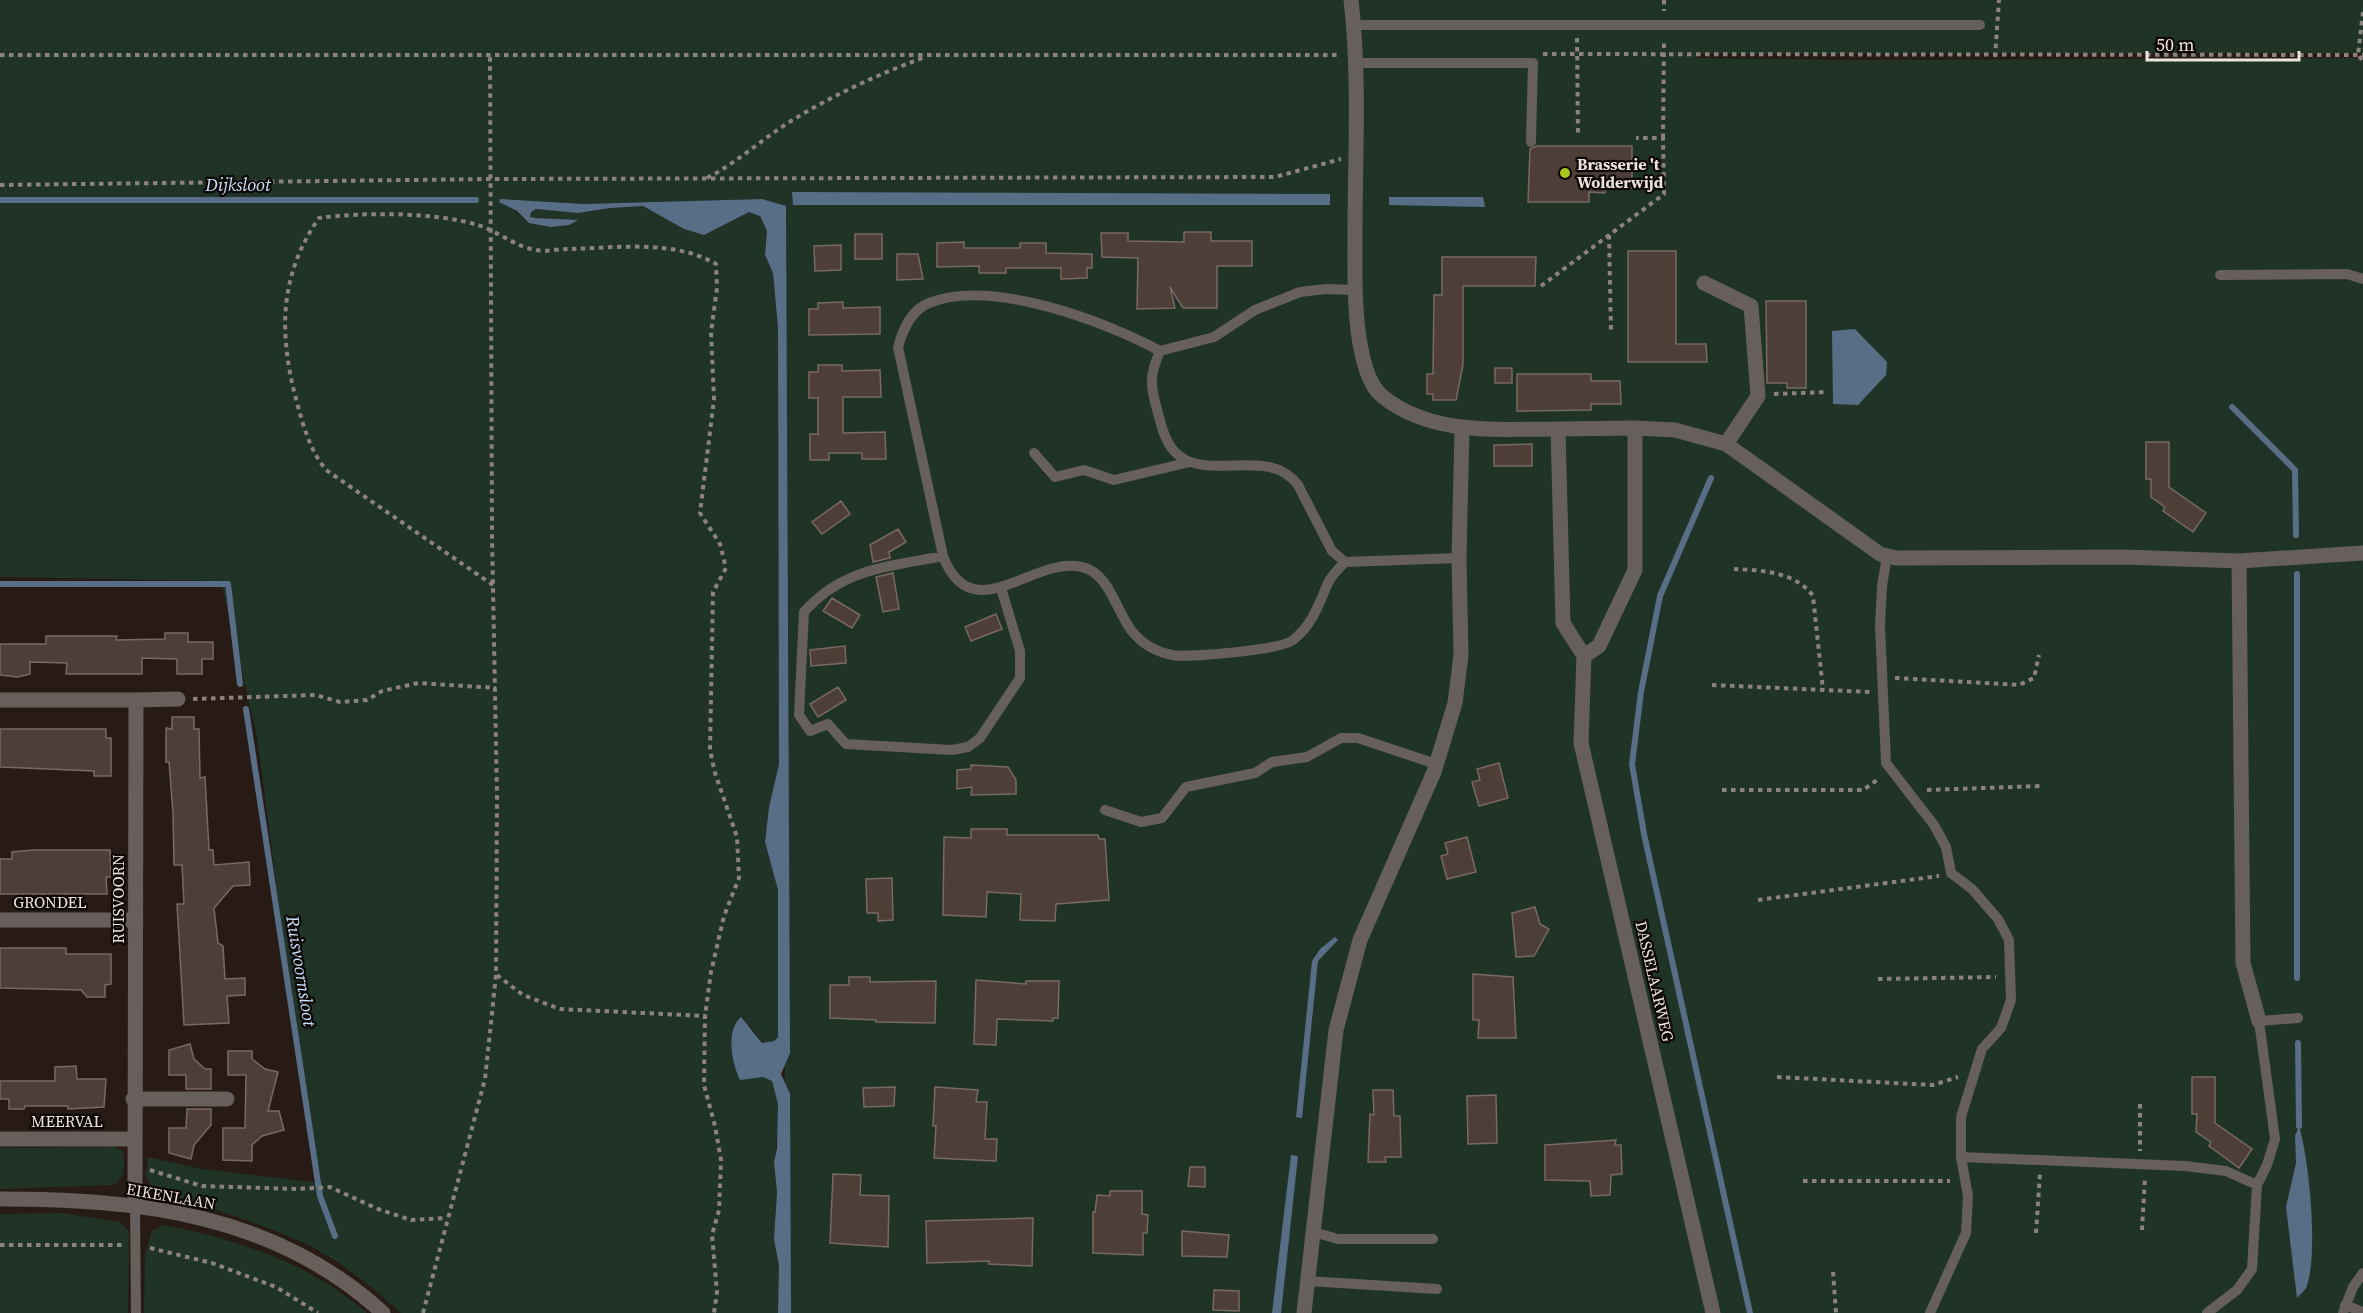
<svg xmlns="http://www.w3.org/2000/svg" width="2363" height="1313" font-family="'Source Serif 4',serif">
<style>
.green{fill:#1f3327;fill-rule:evenodd}
.water{fill:#586e86}
.lines{fill:none;stroke-linecap:round;stroke-linejoin:round}
.stream{stroke:#586e86;stroke-width:6}
.building{fill:#4d3e38;stroke:#796962;stroke-width:1.5}
.path{stroke:#8d827e;stroke-width:4;stroke-dasharray:4.5 4.5;stroke-linecap:butt}
.service{stroke:#665f5c;stroke-width:10}
.minor{stroke:#665f5c;stroke-width:15}
.tertiary{stroke:#665f5c;stroke-width:15}
.poi-dot{fill:#a9c71a;stroke:#0d0705;stroke-width:2}
.labels{text-anchor:middle;stroke-width:4.5;stroke-linejoin:round;paint-order:stroke}
.poi-label{font-size:16px;font-weight:bold;fill:#ece3df;stroke:#0d0705;text-anchor:start}
.street-label{font-size:16px;fill:#ece3df;stroke:#0d0705}
.water-label{font-size:18px;font-style:italic;fill:#c8e1fc;stroke:#0d0705}
</style>
<rect width="100%" height="100%" fill="#281b16"/>
<path class="green" d="M0 0H2363V53L1696 54V58L1846 60 2363 58V1313H785L784 206 762 199 583 204 500 199 529 223 577 221 530 217 531 212 536 209 578 213 610 208 643 206 684 229 752 212 760 216 767 231 765 255 773 273 778 328 779 764 769 807 765 842 778 890V1037L774 1041 762 1043 749 1024 763 1077 772 1081 778 1104V1130L774 1162 777 1192 774 1239 779 1266 778 1313H401C372 1287 340 1260 304 1243 258 1222 204 1205 155 1193L146 1176 148 1157 202 1169 321 1183 281 920 257 736 221 581 0 577ZM792 192H793L1330 194 793 203Z
M115 1147 123 1151C124 1165 127 1175 114 1185L0 1189V1148Z
M62 1213 119 1222 129 1231 128 1313H0V1214Z
M164 1225C238 1240 308 1262 367 1313H144L145 1254 152 1231Z"/>
<path class="water" d="M792 192 1330 194V205H793Z
M1389 197H1483L1485 207 1389 205Z
M500 199 583 204 762 199 786 206 790 1053 781 1074 790 1094 791 1313H778L779 1266 774 1239 777 1192 774 1162 777 1148 778 1104 772 1081 763 1077 740 1080C732 1063 725 1031 741 1017L762 1043 774 1041 778 1037V890L765 842 769 807 779 764 778 328 773 273 765 255 767 231 760 216 749 212 704 235 684 229 643 206 610 208 578 213 536 209 531 212 530 217 536 218 578 220 569 225 551 227 529 223 517 211 499 202Z
M1855 329 1887 362 1886 375 1858 405 1833 404 1832 331Z
M1335 937 1338 940 1318 961 1302 1118 1296 1117 1312 961 1320 949Z
M2299 1126C2309 1159 2319 1256 2306 1288 2304 1291 2300 1295 2297 1298L2286 1207 2296 1163 2295 1136Z
M1291 1155 1298 1156 1281 1313H1272Z"/>
<g class="lines">
<path class="stream" d="M0 200H476
M2232 407 2295 470 2296 535
M1711 478 1660 596 1641 692 1632 764 1644 834 1750 1313
M2297 574V978
M0 584H228L240 684
M246 709 320 1196 335 1236
M2298 1043 2299 1126"/>
</g>
<path class="building" d="M1537 146H1632V188H1605V193L1589 192V202H1528L1530 149Z
M1184 232H1211V241H1252V266H1217V308H1183L1170 287 1175 308 1137 309 1138 258 1102 257 1101 233H1128V241L1184 242Z
M855 234H882V259H855Z
M964 242V248H1020V243H1046V253L1092 254V268H1087V278L1061 279V268H1006V273H979V266L937 267V243Z
M841 245V270L815 271 814 246Z
M1628 251H1676V344H1706L1707 362H1628Z
M897 254H918L923 279 897 280Z
M1442 257H1536L1535 286H1463V365L1456 400H1433V394H1427V374H1433L1434 295H1442Z
M1766 301H1806V388H1787V383H1767Z
M843 302V308L880 307V334L809 335V309H818V303Z
M818 365H842V371L880 370 881 397H843V433L885 432 886 459H862V453H829V460H810V434H818V398H809V372H818Z
M1495 368H1512V383H1495Z
M1517 374H1591V381H1620L1621 404H1591V410L1517 411Z
M2146 442H2169V487L2206 513 2193 532 2163 511 2165 507 2151 497V479H2146Z
M1532 444V466H1494V445Z
M841 501 850 514 822 534 812 522Z
M898 529 906 542 889 552 890 558 873 562 870 545Z
M893 573 899 609 883 612 876 577Z
M832 598 860 615 852 628 823 611Z
M996 614 1002 629 971 641 965 627Z
M165 633H188V642H213V659H202V674H177V659L142 658V674H66L67 663 30 662V674L18 677 0 675V644H46V636H117L116 640 165 639Z
M845 646 846 663 811 666 810 650Z
M838 687 846 700 818 717 810 704Z
M172 717H194V729H199L200 778 205 777 209 850H213L214 865 249 862 250 885 233 886 214 908 218 943 223 946 225 979 245 978V995L227 996 229 1023 184 1025 177 904H184L182 865H174L173 813 169 762H166V728L172 729Z
M0 729H106V738H111V776H94V771L0 767Z
M1499 763 1508 798 1479 806 1472 782 1480 780 1477 769Z
M971 765 1008 767 1016 780V794L971 795 972 787 957 789V770L971 769Z
M971 829H1007V835H1098L1099 839H1105L1109 900 1056 904 1055 921 1020 920 1021 894 987 892 986 917 943 915 944 837 971 838Z
M1467 837 1476 872 1447 879 1441 856 1448 854 1445 843Z
M33 850H110L111 877H106L107 894H0V859H12V852Z
M892 878 893 920 878 921V913H867L866 879Z
M1535 907 1540 924 1549 929 1534 956 1516 957 1512 913Z
M0 948H66V954H111V984L105 985V997H87L81 990 0 988Z
M1473 974 1513 977 1516 1038H1478L1479 1020H1473Z
M849 977H870V982L936 981 935 1023 876 1022V1020L830 1018V985H849Z
M976 980 1026 984V981H1059L1058 1018H1053V1021L997 1019 996 1045 974 1044Z
M190 1044 194 1059 205 1069H211V1089H186V1075H169V1050Z
M228 1051H252V1059L265 1069 278 1072 268 1111H279L284 1130 262 1136 252 1145V1161L223 1160V1128H245L246 1075H228Z
M76 1066 77 1079H106L104 1107 68 1109V1106H25L24 1109H9V1099H0V1081H55V1067Z
M2192 1077H2215V1123L2252 1149 2239 1168 2209 1146 2211 1142 2196 1132 2197 1114H2192Z
M895 1087 894 1106 864 1107 863 1088Z
M935 1087 978 1090 976 1102H987L985 1139H997L996 1161 934 1158 936 1126H933Z
M1373 1090H1393L1394 1116H1400L1401 1157H1385L1386 1162H1368L1370 1114 1374 1115Z
M1496 1095 1497 1143 1468 1144 1467 1096Z
M187 1109H211V1125L194 1145 191 1159 169 1153V1128H186Z
M1616 1140 1615 1145H1621L1622 1174 1611 1175 1610 1195 1591 1196 1590 1181 1545 1180V1145Z
M1190 1167H1205V1187L1188 1186Z
M833 1174 861 1175 860 1195 889 1196 888 1247 830 1243Z
M1110 1191H1142V1214L1148 1215 1147 1233H1143V1255L1093 1253V1212H1095L1097 1195 1110 1196Z
M1033 1218 1032 1266 989 1264V1261L927 1263 926 1221Z
M1182 1231 1229 1235 1227 1257 1182 1256Z
M1214 1290 1239 1291V1311L1213 1310Z"/>
<g class="lines">
<path class="path" d="M1664 0V11
M2363 12 2358 55 2363 61
M1577 38 1578 137
M1543 54 2363 55
M0 55H1340
M1995 57 1999 0
M1663 138 1664 40
M707 178C738 162 762 139 791 121 833 95 879 74 925 57
M0 185 490 179 1275 177 1341 159
M1609 235 1611 331
M1541 286 1664 194 1663 138H1636
M1774 394 1827 392
M1734 569C1761 570 1796 572 1813 596L1823 690
M493 585 326 470C310 450 304 428 297 403 279 336 278 277 319 218 364 212 434 212 478 225 497 231 516 247 536 250 546 252 558 249 568 249 616 248 673 239 716 264L717 288 711 332 714 399 700 513 720 544 726 568 713 592 710 750 715 773 737 837 739 878 724 916 711 972 705 1016
M1895 678 2019 685 2034 678 2039 655
M1712 685 1870 692
M193 699 316 695 340 702 367 700 382 691 418 683 496 688
M1722 790H1863L1880 778
M1927 790 2041 786
M1758 900 1939 876
M497 975 523 995 560 1009 705 1016 704 1085 715 1126 721 1160 719 1210 712 1235 717 1292 714 1313
M1878 979 1996 977
M1777 1077 1933 1085 1958 1077
M2140 1104V1151
M150 1170 202 1186 297 1189 330 1187 378 1209 411 1220 446 1218
M1803 1181H1950
M2142 1230 2145 1177
M2036 1233 2040 1173
M0 1245H122
M150 1248 212 1263 276 1287 318 1313
M1833 1272 1836 1313
M423 1313 485 1079 496 975 497 797 492 536 490 55"/>
<path class="service" d="M1354 25H1980
M1355 63H1533L1531 142
M2220 275 2347 274 2363 279
M1160 351C1105 321 990 278 929 303 911 310 903 329 898 347L943 556C972 632 1034 555 1082 567 1109 573 1116 610 1131 630 1142 644 1154 651 1172 655 1188 658 1281 650 1293 640 1313 624 1318 606 1328 583 1332 575 1339 568 1345 562L1459 558
M1034 453 1055 477 1084 470 1114 480 1190 462
M943 556C888 567 843 568 804 612L799 715 810 731 828 724 846 744 952 750 968 747 980 738 1020 678V651L1001 588
M1887 556 1882 586 1880 626 1886 763 1934 825 1946 847 1951 873 1972 889 1998 919 2009 940 2011 1000 2001 1028 1982 1049 1961 1117V1157L1968 1196 1966 1233 1930 1313
M1345 562 1332 551 1298 485C1267 444 1205 485 1174 451 1165 441 1161 425 1158 413 1150 386 1149 376 1160 351L1214 337 1255 310 1300 292 1326 289 1355 290
M1105 810 1141 822 1162 818 1186 787 1255 773 1272 762 1307 757 1341 738H1358L1436 764
M1961 1157 2185 1166 2226 1171 2257 1185
M135 1205 136 1313
M1313 1232 1338 1239H1433
M1307 1281 1437 1289
M2345 1305 2363 1312
M2207 1313 2237 1290 2252 1269 2257 1185 2267 1165 2275 1139 2259 1021 2298 1018
M2343 1313 2353 1287 2363 1273"/>
<path class="minor" d="M1351 0C1360 77 1355 156 1355 233 1355 268 1354 303 1359 338 1362 355 1367 384 1382 396 1431 436 1499 429 1558 429L1563 623 1584 656
M1635 428 1675 430 1726 444 1758 396 1751 306 1704 283
M1558 429 1635 428V570L1599 646 1584 656
M1726 444 1880 554 1896 558 2124 557 2239 561 2363 553
M2239 561 2243 963 2259 1021
M1584 656 1581 743 1713 1313
M0 700H136L135 1205
M136 700 178 699
M0 920H136
M133 1099H227
M0 1139H134
M1304 1313 1336 1030 1360 940 1434 772 1455 703 1461 655 1459 558 1462 429"/>
<path class="tertiary" d="M0 1199C140 1199 275 1214 383 1313"/>
</g>
<circle class="poi-dot" cx="1565" cy="173" r="6"/>
<g class="labels">
<g class="poi-label">
<text x="1577" y="170">Brasserie 't<tspan x="1577" dy="18">Wolderwijd</tspan></text>
</g>
<g class="street-label">
<text transform="translate(118 899) rotate(-90)" y="6">RUISVOORN</text>
<text x="50" y="908">GRONDEL</text>
<text transform="translate(1655 981) rotate(77)" y="6">DASSELAARWEG</text>
<text x="67" y="1127">MEERVAL</text>
<text transform="translate(171 1196) rotate(10)" y="6">EIKENLAAN</text>
</g>
<g class="water-label">
<text x="238" y="191">Dijksloot</text>
<text transform="translate(301 971) rotate(81)" y="6">Ruisvoornsloot</text>
</g>
</g>
<path d="M2147 51v9h152v-9" fill="none" stroke="#ece3df" stroke-width="3"/>
<text x="2156" y="51" font-size="18" fill="#ece3df" stroke="#0d0705" stroke-width="4.5" paint-order="stroke">50 m</text>
</svg>
